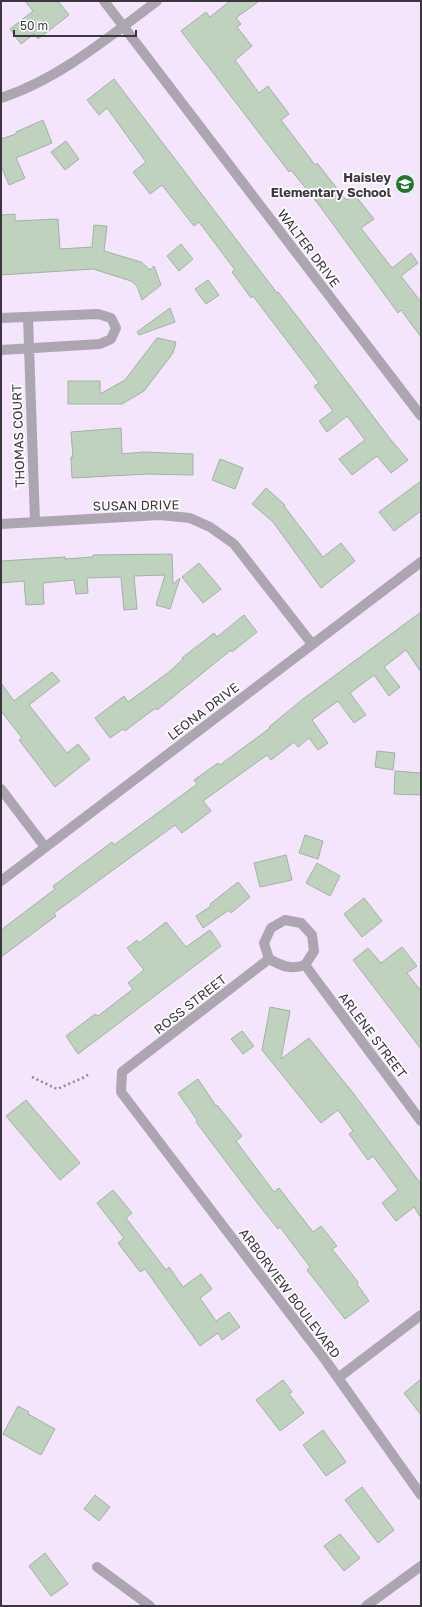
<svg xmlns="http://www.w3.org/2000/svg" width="422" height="1607" font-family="'Golos Text',sans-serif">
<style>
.building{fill:#bed2be;stroke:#a0b3a0}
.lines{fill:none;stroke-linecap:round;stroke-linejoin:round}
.path{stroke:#908696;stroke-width:2.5;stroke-dasharray:2 3;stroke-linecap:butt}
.street{stroke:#aca6b0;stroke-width:10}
.labels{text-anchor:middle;stroke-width:3.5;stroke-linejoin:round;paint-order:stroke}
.poi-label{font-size:13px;font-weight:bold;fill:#3c363f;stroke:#fff;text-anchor:end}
.street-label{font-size:13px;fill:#3c363f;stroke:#fff}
</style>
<rect width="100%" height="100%" fill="#f4e5fd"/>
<path class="building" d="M25 1H58L69 15 38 39 34 34 21 44 10 29 33 11Z
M230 1H259L236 18 241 24 237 27 252 46 235 60 259 93 268 86 289 114 281 120 315 165 317 163 346 200 354 194 374 219 361 228 392 268 411 253 418 263 401 276 421 302V337L401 310 398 313 319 205 291 170 289 172 181 31 206 12 210 17Z
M114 79 277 293 278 292 306 328 391 440 408 460 391 473 377 456 352 475 339 459 365 440 347 416 327 432 319 421 333 411 314 386 319 383 253 296 251 298 232 272 235 270 199 222 194 226 162 185 150 194 133 172 146 162 107 108 99 115 87 100Z
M43 120 52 143 16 158 25 178 9 185 1 166V139L16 134V132Z
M66 141 79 159 65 170 51 152Z
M15 214V221L58 219 60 249 92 247 94 225 107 226 104 251 141 262 150 270 154 266 161 285 142 300 137 286 131 281 93 269 1 275V215Z
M181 244 193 259 179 271 167 256Z
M208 280 219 295 206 304 195 289Z
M170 308 175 322 139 335 137 332Z
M157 338 176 342 173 353 144 391 122 404H68V381H100V394L125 380Z
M121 428 122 454 143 452 193 454V475L148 474 72 478 71 457H73L71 432Z
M220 459 243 468 235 489 212 480Z
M421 481V511L394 531 379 512Z
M266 488 285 505 284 506 323 557 341 543 355 561 321 588 273 522 252 504Z
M172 554 173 584 180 578 170 609 156 605 165 575 134 576 137 609 124 610 121 577 87 578 88 593 76 594 74 580 43 583 44 604 26 605 24 581 1 583V561L65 557V559L93 557V555Z
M199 563 221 589 203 603 182 577Z
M421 612V672L406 650 384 667 400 687 389 696 374 675 350 693 366 715 354 723 338 701 312 720 328 743 318 750 309 738 298 747 294 742 271 760 267 755 203 801 211 811 182 833 175 825 54 913 56 916 1 957V930L55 889 53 886 112 842 114 845 159 812 197 784 194 780 218 763 220 765 270 728 269 727 303 699Z
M244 615 257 632 232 652 231 650 157 710 156 708 146 715 125 731 123 729 110 738 95 718 124 696 128 702 169 672 183 659 182 658 214 633 217 637Z
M52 672 60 681 29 705 67 753 78 744 90 759 55 787 19 740 22 738 1 711V683L14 701Z
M377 751 395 753 393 770 375 767Z
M395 771 421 773V795L394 794Z
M305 835 323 841 318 859 299 853Z
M286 855 292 880 260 887 254 863Z
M317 863 340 876 330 896 306 883Z
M238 882 250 897 231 913 229 910 203 928 196 916 211 906 210 904Z
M364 898 382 921 362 937 344 914Z
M166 922 186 947 210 930 221 946 78 1054 66 1036 95 1014 98 1016 133 989 128 983 144 970 127 948 137 940 139 943Z
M402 947 417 966 407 973 421 991V1049L353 960 368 948 381 963Z
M270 1007 290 1011 281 1059 309 1038 353 1093 421 1184V1218L414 1207 396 1221 382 1203 398 1190 373 1156 368 1160 349 1134 353 1131 338 1110 321 1123 262 1050Z
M242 1031 254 1046 243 1054 231 1039Z
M198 1079 216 1106 217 1105 242 1136 236 1141 274 1192 279 1188 313 1232 321 1226 337 1246 332 1249 358 1282 357 1284 369 1301 345 1319 307 1270 310 1267 280 1227 278 1229 255 1200 196 1122 197 1120 178 1093Z
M26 1100 80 1163 60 1180 6 1116Z
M113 1190 132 1213 126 1218 166 1270 169 1267 183 1287 201 1274 212 1289 200 1298 216 1321 229 1312 240 1327 222 1340 218 1333 200 1346 145 1269 140 1272 118 1243 124 1238 97 1203Z
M421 1379V1415L404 1393Z
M283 1380 292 1392 289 1394 304 1413 280 1431 256 1400Z
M18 1406 29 1412 28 1414 55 1429 41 1455 3 1434Z
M323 1430 346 1462 326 1476 303 1445Z
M362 1487 394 1530 378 1543 345 1500Z
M95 1495 110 1507 99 1521 84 1509Z
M340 1534 360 1558 344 1571 324 1546Z
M45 1553 68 1584 51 1596 29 1566Z"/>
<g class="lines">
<path class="path" d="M32 1077 57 1089 85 1077 90 1073"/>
<path class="street" d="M104 1 421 416
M1 98C59 79 109 37 157 1
M28 317 35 522
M1 318 98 314 111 318 116 328 111 339 100 344 1 350
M1 524 160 515 190 518 210 527 234 544 312 644
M1 789 45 847
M1 881 421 562
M269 959 122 1072 121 1092 326 1361 421 1495
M269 959C282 966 291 970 305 965L421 1121
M269 959 264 943 271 928 285 920 301 923 312 935 314 951 305 965
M338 1378 421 1315
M97 1567 150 1606
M366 1606 421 1566"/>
</g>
<defs>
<g id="school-disc" transform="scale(1)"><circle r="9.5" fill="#1d7929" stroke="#fff"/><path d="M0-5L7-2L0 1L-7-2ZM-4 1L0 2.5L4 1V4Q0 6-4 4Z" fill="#fff"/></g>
</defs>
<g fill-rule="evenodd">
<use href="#school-disc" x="405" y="184"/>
</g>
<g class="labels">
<g class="poi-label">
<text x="391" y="182">Haisley<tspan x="391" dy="15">Elementary School</tspan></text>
</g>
<g class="street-label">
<text transform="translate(309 248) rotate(53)" y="5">WALTER DRIVE</text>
<text transform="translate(18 436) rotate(-92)" y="5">THOMAS COURT</text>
<text transform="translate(136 505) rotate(-1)" y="5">SUSAN DRIVE</text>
<text transform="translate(203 711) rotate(-37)" y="5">LEONA DRIVE</text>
<text transform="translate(190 1004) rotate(-38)" y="5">ROSS STREET</text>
<text transform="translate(373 1035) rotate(53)" y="5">ARLENE STREET</text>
<text transform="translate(290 1293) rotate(53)" y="5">ARBORVIEW BOULEVARD</text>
</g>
</g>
<rect width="422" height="1607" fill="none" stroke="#3c363f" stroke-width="4"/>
<path d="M14 30v6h122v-6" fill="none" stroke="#3c363f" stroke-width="2"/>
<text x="20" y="30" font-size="12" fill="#3c363f" stroke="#ffffff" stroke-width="3" paint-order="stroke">50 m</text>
</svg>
